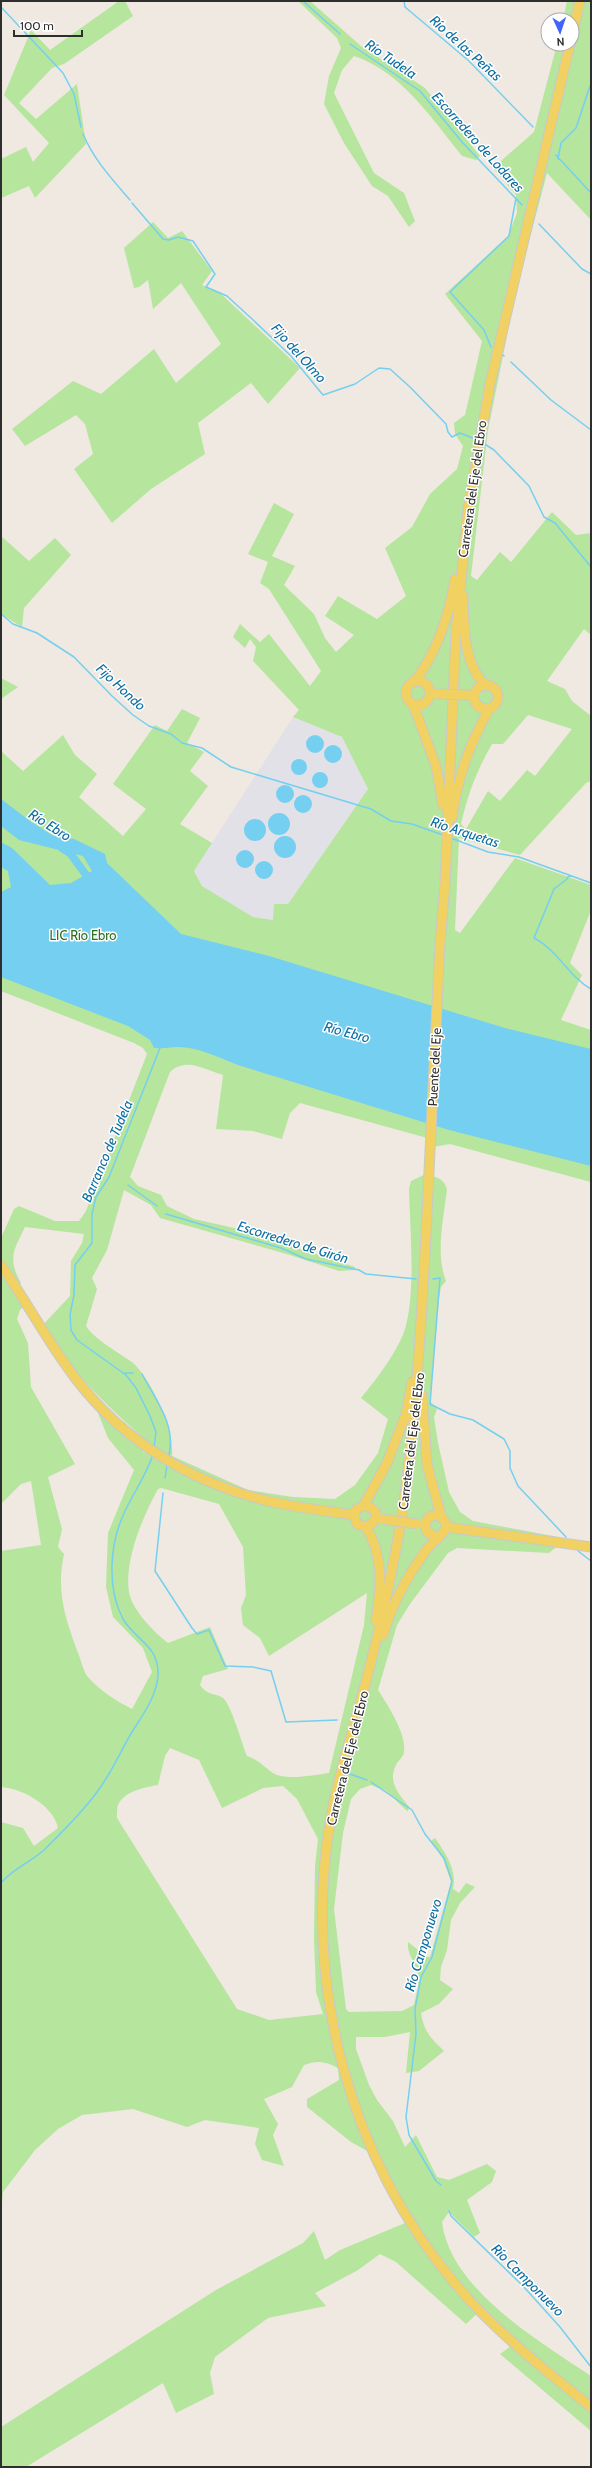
<svg xmlns="http://www.w3.org/2000/svg" width="592" height="2468" font-family="Cabin,sans-serif">
<style>
.industrial{fill:#e3e1e8}
.green{fill:#b6e59e;fill-rule:evenodd}
.water{fill:#75cff0}
.lines{fill:none;stroke-linecap:round;stroke-linejoin:round}
.stream{stroke:#75cff0;stroke-width:1.5}
.river{stroke:#75cff0;stroke-width:8}
.primary-casing{stroke:#c9c9c9;stroke-width:11}
.primary{stroke:#f2d163;stroke-width:9}
.primary-bridge-casing{stroke:#c9c9c9;stroke-width:11;stroke-linecap:butt}
.primary-bridge{stroke:#f2d163;stroke-width:9}
.labels{text-anchor:middle;stroke-width:3;stroke-linejoin:round;paint-order:stroke}
.street-label{font-size:13px;fill:#2e2e2e;stroke:#fff}
.park-label{font-size:13px;fill:#2c6e1b;stroke:#fff}
.water-label{font-size:14px;font-style:italic;fill:#0d6fa3;stroke:#fff}
</style>
<rect width="100%" height="100%" fill="#efe9e1"/>
<path class="industrial" d="M293 717 342 737 368 789 288 904 273 920 253 917 202 886 194 871Z"/>
<path class="green" d="M119 1H125L133 16 64 64 52 68 19 103 36 119 77 84 86 144 35 198 29 186 1 198V159L26 147 33 162 49 143 4 95 31 30 50 50Z
M298 1H310L361 46 425 88 480 156 476 160 462 156C433 120 401 71 354 56L342 70 334 93 374 173 404 193 415 221 409 227 388 196 372 186 344 143 324 104 329 76 341 48 337 38Z
M567 1H591V220L547 173 516 291 488 430 471 576 477 580 500 552 511 562 552 512 576 535 591 533V635L584 629 547 681 565 689 572 701 591 716V781L586 783 520 855 459 838 455 930 460 933 515 858 591 885V910L570 963 582 975 561 1020 591 1030V1182L450 1144 433 1147 431 1139 300 1103 290 1113 282 1139 253 1131 216 1129 223 1075C203 1069 186 1057 170 1072L130 1177 138 1186 161 1195 167 1206 194 1219 243 1230 355 1267V1270L339 1271 290 1255 160 1218 151 1205 124 1190 107 1250 92 1278 97 1289 86 1326C94 1339 119 1353 132 1362 151 1378 175 1431 172 1456L248 1490 293 1497 335 1499 355 1485 378 1453 388 1419 361 1398C376 1380 398 1351 405 1329 416 1293 410 1228 409 1189L411 1181 430 1172V1176C439 1177 444 1180 447 1189 444 1217 435 1253 446 1281L441 1287 439 1299 430 1401 437 1409 434 1417 438 1443 449 1492 460 1512 473 1521 558 1537 560 1544 549 1553 457 1548 448 1553 410 1604 397 1625 378 1690C387 1704 407 1734 404 1752 404 1756 398 1761 396 1765 387 1783 400 1795 410 1808L407 1811 386 1791 371 1785 360 1789 351 1799 343 1833 334 1909 346 2009 349 2012 402 2011 414 2005C416 1994 421 1981 417 1970 413 1959 407 1954 408 1942L417 1949 421 1956 430 1957 451 1882 443 1859 431 1841 435 1838C446 1854 457 1869 453 1889L459 1893 466 1883 475 1887 460 1903 451 1920 447 1950 441 1967 440 1980 453 1989 439 2004 421 2013C424 2032 431 2038 444 2051L419 2071 406 2073 410 2032 385 2037H356V2049L369 2085 377 2100 393 2121 405 2147 416 2135 437 2177 449 2180 487 2164 496 2171 492 2182 467 2200 480 2233 474 2237 449 2212 442 2222C450 2289 539 2341 591 2376V2431L500 2354 514 2344 480 2311 466 2324 396 2262 380 2254 358 2270 315 2293 326 2306 268 2318 215 2357 210 2373 214 2394 176 2413 163 2383 26 2467H1V2427L216 2290 303 2243 314 2231 325 2260 340 2250 410 2221 378 2157 351 2142 307 2107V2099L339 2080 338 2068C326 2061 317 2060 304 2065L292 2087 264 2099 278 2124 273 2135 284 2166 262 2160 255 2144 259 2128 205 2120 187 2127 133 2109 82 2115 58 2129 35 2150 3 2192 1 2215V1822L23 1828 34 1846 58 1828C54 1806 22 1788 1 1787V1551L41 1545 31 1481 21 1484 1 1504V1238L14 1209 19 1206 55 1221H79L86 1211 147 1054 143 1048 134 1043 1 991V751L23 771 63 735 75 755 97 774 79 797 123 836 146 809 113 784 155 725 167 731 182 709 200 718 187 743 204 752 190 771 208 786 180 824 212 843 194 871 202 886 253 917 273 920 274 904H288L368 789 342 737 293 717 299 710 253 661 256 647 250 639 245 648 233 637 240 624 260 642 269 634 310 686 321 671 269 589 260 583 268 562 248 554 274 503 294 514 272 556 295 566 284 585 314 614 325 638 336 652 354 635 325 616 338 596 377 619 406 596 385 548 412 527 430 494 457 469 463 446 455 434 454 423 465 415 482 341 445 294 508 236 517 213 516 195 493 168 534 132 557 44H572V20H563ZM528 715 572 729 535 776 527 770 500 801 488 791 466 829 461 824C468 794 476 772 492 744H503ZM25 1227 84 1234 82 1243 71 1261 70 1296 41 1327C72 1371 104 1404 145 1439L103 1406 98 1413 108 1438 134 1470 108 1533 106 1587 113 1617 143 1648 152 1672 132 1709C116 1701 99 1690 87 1676 83 1670 81 1660 78 1653 65 1618 56 1591 64 1554L58 1547 62 1529 48 1477 75 1464 31 1387 28 1343 17 1319 20 1310 28 1302 17 1288 21 1283C7 1258 14 1250 25 1227ZM145 1447 163 1458 143 1452ZM161 1488 219 1504 243 1547 246 1595 241 1608 243 1625 260 1638 269 1656 367 1593 364 1625 329 1773C315 1775 285 1781 273 1773 263 1766 259 1760 247 1756 242 1744 231 1704 223 1698 214 1692 209 1697 200 1685L203 1676 228 1669 210 1627 168 1643C154 1632 132 1610 129 1592 124 1560 143 1516 158 1489ZM170 1748 199 1760 222 1808 263 1788 283 1786 297 1799 318 1839 315 1866 314 1939 316 1992 323 2014 269 2020 237 2009 117 1818C117 1814 117 1808 118 1805 124 1791 146 1787 158 1785L165 1756Z
M153 222 168 238 182 231 212 271 202 285 219 292 300 368 268 404 251 383 198 423 205 454 151 489 112 523 74 469 93 454 85 424 76 415 25 446 12 429 73 381 101 394 154 349 176 383 221 344 181 283 153 309 148 280 139 287 134 288 124 248Z
M1 536 29 561 55 538 71 555 24 608 22 627 1 614Z
M1 678 18 687 1 699Z"/>
<path class="water" d="M306 744a9 9 0 1 1 18 0a9 9 0 1 1-18 0Z
M324 754a9 9 0 1 1 18 0a9 9 0 1 1-18 0Z
M291 767a8 8 0 1 1 16 0a8 8 0 1 1-16 0Z
M312 780a8 8 0 1 1 16 0a8 8 0 1 1-16 0Z
M276 794a9 9 0 1 1 18 0a9 9 0 1 1-18 0Z
M294 804a9 9 0 1 1 18 0a9 9 0 1 1-18 0Z
M1 799 30 821 52 835 74 839 105 854 107 863 181 934 269 956 505 1028 591 1049V1166L449 1130 238 1065C220 1058 198 1047 178 1047 170 1047 163 1049 154 1048L150 1040 128 1026 1 977V892L11 887 8 871 1 867V842L12 848 50 885 71 883 92 871 83 856 19 840 1 826Z
M268 824a11 11 0 1 1 22 0a11 11 0 1 1-22 0Z
M244 830a11 11 0 1 1 22 0a11 11 0 1 1-22 0Z
M274 847a11 11 0 1 1 22 0a11 11 0 1 1-22 0Z
M236 859a9 9 0 1 1 18 0a9 9 0 1 1-18 0Z
M255 870a9 9 0 1 1 18 0a9 9 0 1 1-18 0Z"/>
<g class="lines">
<path class="stream" d="M303 1 340 34
M404 1 405 7 469 61 533 127
M1 7 63 73 74 94 81 127
M350 44 420 91 462 142 522 205
M83 134C94 160 112 179 130 200
M556 155 591 193
M558 159 561 143 576 128 591 83
M132 203 163 239 169 240 178 237 193 241 215 274 206 287 227 296 251 318 291 356 323 395 355 384 379 368 390 369 410 387 446 424 448 432 452 437 460 433 478 440
M539 224 582 269 591 274
M491 347 484 330 450 292 509 236 516 198
M503 355 504 356
M511 362 551 400 591 430
M483 443 494 450 529 486 544 517 555 523 591 567
M1 614 13 624 37 633 74 657 112 696 133 715 149 726 171 734 182 743 202 748 231 767 371 809 391 821 412 824 443 835
M451 838 488 852 519 857 591 883
M569 875 567 879 554 889 534 938C558 950 568 976 591 989
M128 1185 157 1206
M166 1214 281 1248 306 1259 359 1270 366 1274 416 1279
M433 1279 440 1278 430 1404 450 1414 473 1420 504 1439 510 1451V1468L518 1486 566 1537
M125 1373H133
M142 1374C156 1401 176 1424 169 1455
M154 1448 156 1432 150 1416 136 1388 126 1375 77 1340 71 1330 70 1315 74 1295 75 1265 92 1243V1214L96 1197 109 1177 160 1048
M165 1478 167 1465
M163 1493 155 1571 192 1628 197 1634 209 1630 225 1666 253 1667 271 1671 286 1722 337 1720
M578 1551 591 1561
M347 1773 367 1780
M371 1782 412 1810 425 1834 444 1858 452 1881 432 1957 421 1977 415 2009 416 2034 406 2117 409 2135 436 2181 441 2185
M1 1883C12 1869 31 1862 44 1850 62 1832 82 1813 97 1792 111 1774 120 1752 132 1732 142 1716 157 1696 158 1675 159 1645 136 1641 123 1619 106 1587 110 1542 125 1511 134 1492 147 1474 153 1454
M1 1939V1947
M449 2211 451 2216 523 2286 560 2327 591 2367"/>
<path class="river" d="M62 848 70 853 92 883"/>
<g class="primary-casing">
<path id="primary" d="M572 35 580 1
M570 44 490 384 468 509 456 631 445 883 440 943C436 1040 431 1137 426 1234 421 1326 416 1417 403 1508 393 1573 378 1637 361 1700 350 1741 337 1781 330 1822 303 1985 350 2160 457 2286 496 2332 544 2369 591 2407
M463 596C464 626 463 663 485 685
M406 693a12 12 0 1 1 24 0a12 12 0 1 1-24 0Z
M414 682C437 653 449 615 455 579
M474 697a12 12 0 1 1 24 0a12 12 0 1 1-24 0Z
M413 704 436 766 443 805
M452 818C457 779 470 742 490 708
M1 1265C27 1302 48 1343 76 1379 124 1442 195 1485 273 1502 299 1508 327 1511 354 1515
M422 1395 427 1464 441 1516
M364 1505 373 1509 376 1513 374 1522 366 1527 357 1524 354 1515 356 1510 364 1505 387 1463 406 1414 412 1382
M366 1527C384 1555 381 1589 376 1621
M446 1527 591 1547
M383 1635C392 1603 408 1575 427 1549 434 1540 447 1534 446 1523 442 1515 435 1513 428 1518L425 1524 427 1532 437 1537"/>
</g>
<use href="#primary" class="primary"/>
<g class="primary-bridge-casing">
<path id="primary-bridge" d="M436 694 469 695
M382 1519 417 1524"/>
</g>
<use href="#primary-bridge" class="primary-bridge"/>
</g>
<g class="labels">
<g class="street-label">
<text transform="translate(472 489) rotate(-82)" y="5">Carretera del Eje del Ebro</text>
<text transform="translate(434 1067) rotate(-87)" y="5">Puente del Eje</text>
<text transform="translate(411 1441) rotate(-83)" y="5">Carretera del Eje del Ebro</text>
<text transform="translate(347 1758) rotate(-76)" y="5">Carretera del Eje del Ebro</text>
</g>
<g class="park-label">
<text x="83" y="940">LIC Río Ebro</text>
</g>
<g class="water-label">
<text transform="translate(466 48) rotate(42)" y="5">Río de las Peñas</text>
<text transform="translate(391 59) rotate(34)" y="5">Río Tudela</text>
<text transform="translate(478 142) rotate(48)" y="5">Escorredero de Lodares</text>
<text transform="translate(299 353) rotate(48)" y="5">Fijo del Olmo</text>
<text transform="translate(121 687) rotate(43)" y="5">Fijo Hondo</text>
<text transform="translate(50 825) rotate(32)" y="5">Río Ebro</text>
<text transform="translate(465 832) rotate(18)" y="5">Río Arquetas</text>
<text transform="translate(347 1032) rotate(15)" y="5">Río Ebro</text>
<text transform="translate(107 1151) rotate(-67)" y="5">Barranco de Tudela</text>
<text transform="translate(293 1242) rotate(17)" y="5">Escorredero de Girón</text>
<text transform="translate(423 1945) rotate(-73)" y="5">Río Camponuevo</text>
<text transform="translate(528 2280) rotate(45)" y="5">Río Camponuevo</text>
</g>
</g>
<rect width="592" height="2468" fill="none" stroke="#2e2e2e" stroke-width="4"/>
<g transform="translate(560 32) rotate(177)"><circle r="19" fill="#ffffff" stroke="#ababab"/>
<path d="M0-3L7 15L0 10L-7 15Z" fill="#4264fb"/>
<text y="-6" font-size="11" font-weight="bold" text-anchor="middle" fill="#2e2e2e">N</text>
</g>
<path d="M14 30v6h68v-6" fill="none" stroke="#2e2e2e" stroke-width="2"/>
<text x="20" y="30" font-size="12" fill="#2e2e2e" stroke="#ffffff" stroke-width="3" paint-order="stroke">100 m</text>
</svg>
